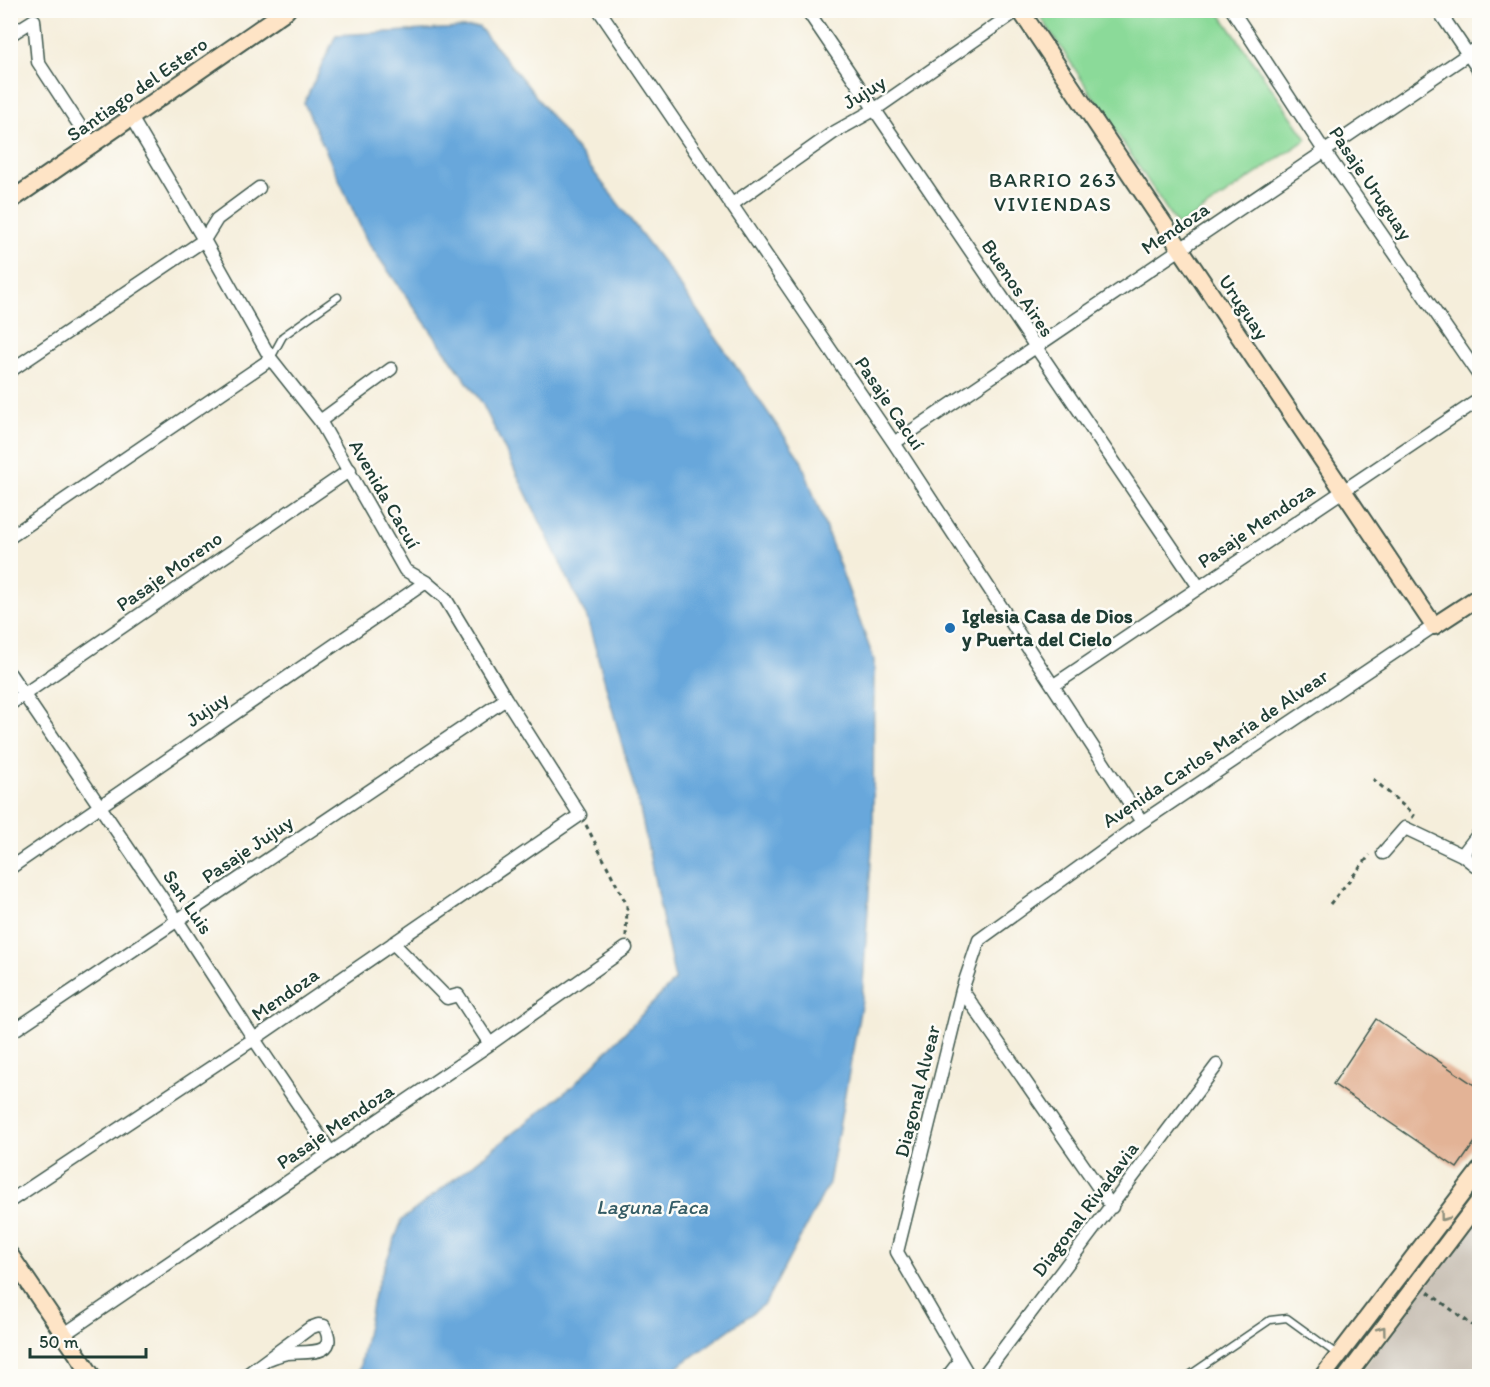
<svg xmlns="http://www.w3.org/2000/svg" width="1490" height="1387" font-family="Itim,sans-serif">
<style>
.industrial{fill:#cbc3b8}
.green{fill:#8bda99;stroke:#558c66;stroke-width:1.5}
.water{fill:#68a7db;stroke:#447288;stroke-width:1.5}
.building{fill:#e3b396}
.lines{fill:none;stroke-linecap:round;stroke-linejoin:round}
.lane-casing{stroke:#3f584d;stroke-width:9}
.street-casing{stroke:#3f584d;stroke-width:15}
.secondary-casing{stroke:#3f584d;stroke-width:20}
.path{stroke:#3f584d;stroke-width:3;stroke-dasharray:4.5 4.5;stroke-linecap:butt}
.lane{stroke:#fff;stroke-width:6}
.street{stroke:#fff;stroke-width:12}
.secondary{stroke:#fee4c6;stroke-width:16}
.rail{stroke:#1f3d34;stroke-width:4.5;stroke-dasharray:9 4.5;stroke-linecap:butt}
.oneway{stroke:#8e907d}
.poi-dot{fill:#1f6fb2;stroke:#fdfcf7;stroke-width:2}
.labels{text-anchor:middle;stroke-width:5;stroke-linejoin:round;paint-order:stroke}
.street-label{font-size:20px;fill:#1f3d34;stroke:#fdfcf7}
.poi-label{font-size:20px;font-weight:bold;fill:#1f3d34;stroke:#fdfcf7;text-anchor:start}
.neighbourhood-label{font-size:21px;letter-spacing:1.5px;fill:#1f3d34;stroke:#fdfcf7}
.water-label{font-size:21px;font-style:italic;fill:#355d66;stroke:#fdfcf7}
</style>
<rect width="100%" height="100%" fill="#fdfcf7"/>
<filter id="ink" filterUnits="userSpaceOnUse"><feTurbulence type="fractalNoise" baseFrequency=".0167" numOctaves="2"/><feDisplacementMap in="SourceGraphic" scale="12" xChannelSelector="R" yChannelSelector="G"/><feConvolveMatrix kernelMatrix="1 2 1 2 8 2 1 2 1" color-interpolation-filters="sRGB"/></filter>
<filter id="wash" filterUnits="userSpaceOnUse"><feTurbulence type="fractalNoise" baseFrequency=".008" numOctaves="4" result="noise"/><feDisplacementMap in="SourceGraphic" scale="24" xChannelSelector="R" yChannelSelector="G"/><feGaussianBlur stdDeviation="1.35" result="paint"/><feColorMatrix in="noise" values="0 0 0 0 0 0 0 0 0 0 0 0 0 0 0 0 0 1.4 0 .05"/><feComposite in="paint" operator="in"/></filter>
<g filter="url(#wash)">
<rect width="100%" height="100%" fill="#f5eedb"/>
<path class="industrial" d="M1479 1214V1376H1357Z"/>
<path class="green" d="M1037 11H1218L1307 139 1178 227Z"/>
<path class="water" d="M479 27 528 86 669 270 801 460 874 660 873 832 862 1000 829 1183 765 1304 665 1376H344L359 1371 374 1294 402 1220 573 1086 675 980 640 809 587 618 482 403 367 241 304 103 336 35Z"/>
<g id="blocks">
<path class="building" d="M1376 1019 1480 1089V1135L1457 1168 1333 1084Z"/>
</g>
</g>
<g filter="url(#ink)">
<use href="#blocks" fill-opacity="0" stroke="#3f584d" stroke-width="1.5"/>
<g class="lines">
<g class="lane-casing">
<path id="lane" d="M271 358 283 336 338 297
M1188 1376 1270 1320 1287 1318 1338 1355"/>
</g>
<g class="street-casing">
<path id="street" d="M599 10 894 443 1142 822
M807 10 1199 587
M1232 10 1325 152 1480 377
M1438 10 1480 72
M10 35 34 20 38 62 93 146
M731 205 833 133 874 110 1018 10
M10 371 204 240 217 219 259 188
M320 421 391 369
M894 443 1480 46
M10 537 271 359
M10 674 177 920 254 1039 331 1153
M1054 685 1480 399
M10 704 350 470
M1383 853 1405 828 1462 855 1480 869
M1462 855 1480 832
M10 868 426 582
M393 943 447 998 458 995 490 1044
M962 990 1112 1207
M10 1033 506 699
M10 1201 254 1039 580 815 506 699 445 598 426 582 405 570 320 421 271 359 204 240 132 119
M63 1335 490 1044 626 948
M245 1376 310 1328 318 1325 324 1326C341 1358 304 1351 287 1353 281 1354 274 1357 268 1359
M948 1376 959 1362
M969 1376 897 1252 962 990 979 940 1142 822 1434 626
M983 1376 1217 1065"/>
</g>
<g class="secondary-casing">
<path id="secondary" d="M1020 10 1434 626 1480 596
M10 201 287 10
M10 1255 92 1376
M1323 1376 1480 1170
M1347 1376 1480 1200"/>
</g>
<path class="path" d="M1373 779 1414 815 1412 818
M586 825 627 905 626 937
M1330 904 1370 855
M1428 1292 1480 1331"/>
<use href="#lane" class="lane"/>
<use href="#street" class="street"/>
<use href="#secondary" class="secondary"/>
<path class="rail" d="M1474 1376 1480 1369"/>
</g>
<defs><path id="oneway-chevron" d="M-2-3.5L2.5 0L-2 3.5" fill="none" stroke-width="1.6" stroke-linecap="round" stroke-linejoin="round" transform="scale(1.5)"/></defs>
<g class="oneway">
<use href="#oneway-chevron" transform="translate(1444 1217) rotate(127)"/>
<use href="#oneway-chevron" transform="translate(1382 1330) rotate(-53)"/>
</g>
</g>
<circle class="poi-dot" cx="950" cy="628" r="6"/>
<g class="labels">
<g class="street-label">
<text transform="translate(137 89) rotate(-35)" y="7">Santiago del Estero</text>
<text transform="translate(864 92) rotate(-32)" y="7">Jujuy</text>
<text transform="translate(1371 183) rotate(56)" y="7">Pasaje Uruguay</text>
<text transform="translate(1175 228) rotate(-34)" y="7">Mendoza</text>
<text transform="translate(1018 288) rotate(56)" y="7">Buenos Aires</text>
<text transform="translate(1244 307) rotate(56)" y="7">Uruguay</text>
<text transform="translate(890 403) rotate(56)" y="7">Pasaje Cacuí</text>
<text transform="translate(385 494) rotate(60)" y="7">Avenida Cacuí</text>
<text transform="translate(1256 525) rotate(-34)" y="7">Pasaje Mendoza</text>
<text transform="translate(169 571) rotate(-35)" y="7">Pasaje Moreno</text>
<text transform="translate(207 709) rotate(-34)" y="7">Jujuy</text>
<text transform="translate(1215 748) rotate(-34)" y="7">Avenida Carlos María de Alvear</text>
<text transform="translate(247 849) rotate(-34)" y="7">Pasaje Jujuy</text>
<text transform="translate(188 902) rotate(56)" y="7">San Luis</text>
<text transform="translate(285 994) rotate(-35)" y="7">Mendoza</text>
<text transform="translate(917 1091) rotate(-76)" y="7">Diagonal Alvear</text>
<text transform="translate(335 1126) rotate(-34)" y="7">Pasaje Mendoza</text>
<text transform="translate(1085 1209) rotate(-53)" y="7">Diagonal Rivadavia</text>
</g>
<g class="poi-label">
<text x="962" y="623">Iglesia Casa de Dios<tspan x="962" dy="23">y Puerta del Cielo</tspan></text>
</g>
<g class="neighbourhood-label">
<text x="1053" y="187">BARRIO 263<tspan x="1053" dy="24">VIVIENDAS</tspan></text>
</g>
<g class="water-label">
<text x="652" y="1214">Laguna Faca</text>
</g>
</g>
<rect width="1490" height="1387" fill="none" stroke="#fdfcf7" stroke-width="36"/>
<path d="M30 1348v9h116v-9" fill="none" stroke="#1f3d34" stroke-width="3"/>
<text x="39" y="1348" font-size="18" fill="#1f3d34" stroke="#fdfcf7" stroke-width="4.5" paint-order="stroke">50 m</text>
</svg>
